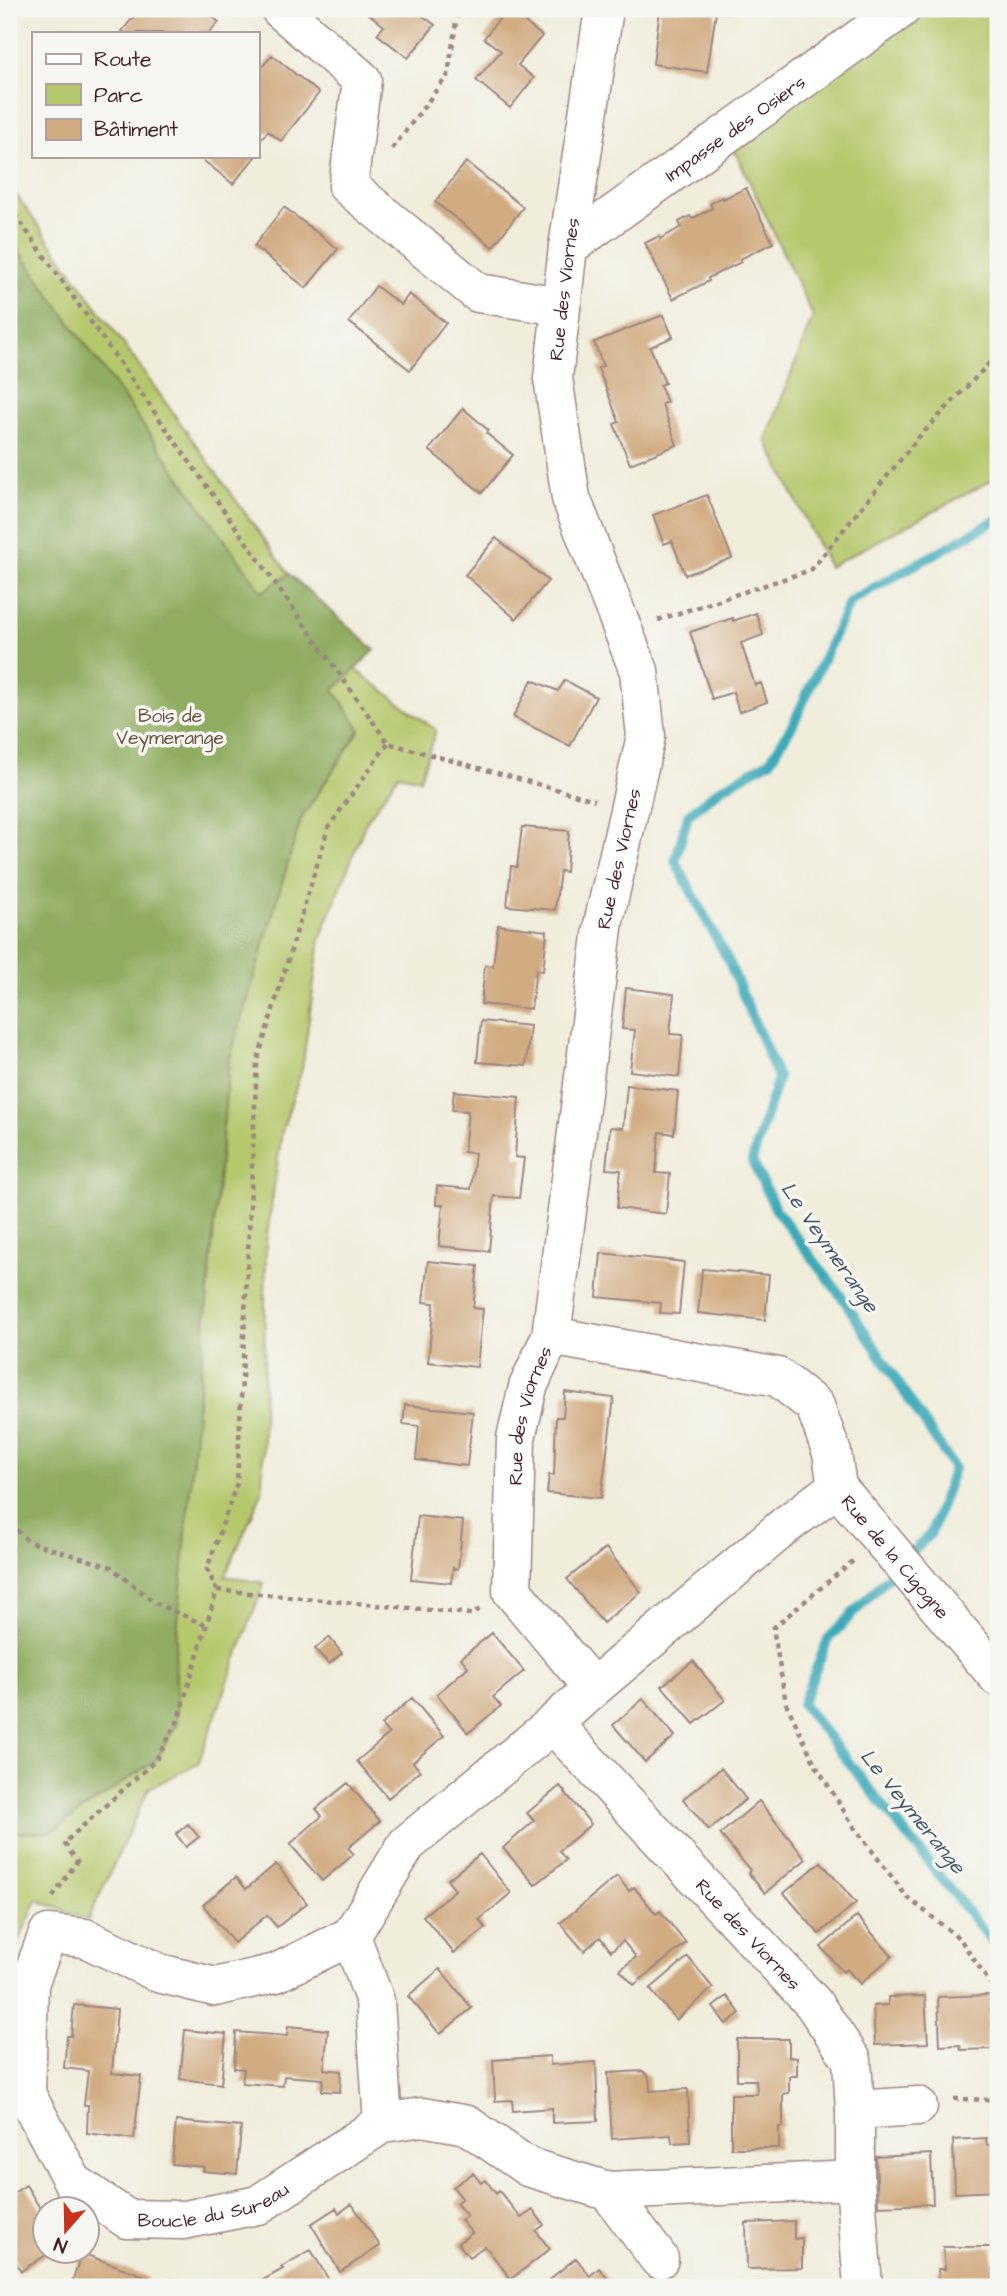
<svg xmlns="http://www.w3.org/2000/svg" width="1007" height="2296" font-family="'Architects Daughter',sans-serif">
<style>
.green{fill:#b5c86c;stroke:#80744c;stroke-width:2}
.forest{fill:#90ac60;stroke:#6d6646;stroke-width:2}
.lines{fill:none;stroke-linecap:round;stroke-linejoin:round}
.stream{stroke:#3aa9b9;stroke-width:10}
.building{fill:#d1ab81}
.minor-casing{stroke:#9d8683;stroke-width:41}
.path{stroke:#9d8683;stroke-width:4.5;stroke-dasharray:5 5;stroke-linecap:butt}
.minor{stroke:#fff;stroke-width:38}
.labels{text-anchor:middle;stroke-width:7;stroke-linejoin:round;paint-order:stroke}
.street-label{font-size:19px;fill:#4a1f2b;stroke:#f6f6f2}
.park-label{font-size:19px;fill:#6a523e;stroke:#f6f6f2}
.water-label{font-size:21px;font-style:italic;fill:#445664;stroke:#f6f6f2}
</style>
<rect width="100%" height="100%" fill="#f6f6f2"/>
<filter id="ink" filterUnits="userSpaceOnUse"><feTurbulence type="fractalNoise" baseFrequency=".0143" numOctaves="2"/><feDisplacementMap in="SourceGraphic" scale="14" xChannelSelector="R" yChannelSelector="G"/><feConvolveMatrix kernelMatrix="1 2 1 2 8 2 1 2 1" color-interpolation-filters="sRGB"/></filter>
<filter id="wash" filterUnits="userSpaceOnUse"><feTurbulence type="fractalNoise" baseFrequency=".00686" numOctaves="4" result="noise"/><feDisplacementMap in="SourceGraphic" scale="28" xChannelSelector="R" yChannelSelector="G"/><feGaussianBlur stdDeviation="1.57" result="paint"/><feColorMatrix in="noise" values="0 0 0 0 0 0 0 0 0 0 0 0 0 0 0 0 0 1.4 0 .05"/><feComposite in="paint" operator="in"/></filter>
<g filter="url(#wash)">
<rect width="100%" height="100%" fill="#f0eddb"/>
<path class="green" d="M914 9H998V477L829 567 766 440 813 316 734 149Z
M9 185 289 574 262 593 9 237Z
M355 669 436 730 420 779 399 774 366 822 320 939 302 1069 282 1131 266 1242 262 1492 225 1576 264 1583 198 1764 149 1788 88 1920 37 1900 19 1941 9 1936V1832L49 1833 156 1760 177 1723 175 1653 229 1061 301 819 360 730 333 690Z"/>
<path class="forest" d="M9 237 262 592 289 574 375 650 334 690 360 729 301 819 229 1061 175 1653 177 1723 156 1760 49 1833 9 1832Z"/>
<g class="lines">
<path class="stream" d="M998 519 850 601 793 724 770 761 719 790 688 815 675 861 729 962 778 1077 752 1161 776 1210 844 1300 954 1468 931 1533 828 1639 802 1704 998 1949"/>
</g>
<g id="blocks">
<path class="building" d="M140 9H203L219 22 209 33H125L122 31Z
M363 9H414L435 25 408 58 377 34 384 26Z
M507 9H536L525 22 542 36 518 65 534 78 510 108 476 80 501 51 484 38Z
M660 9H728L727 13 716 12 707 72 653 64Z
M272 55 319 93 281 141 268 131 257 144V73Z
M200 156H256L233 184 199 157Z
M466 162 523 207 493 247 435 202Z
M746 188 773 243 740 259 741 262 708 278 709 281 673 299 645 243 659 236 660 239 681 227 679 222 690 216 692 219 712 208 710 204 722 197 723 199Z
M284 207 338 249 306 288 254 246Z
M376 286 401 305 409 294 446 323 410 370 349 322Z
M663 315 673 337 650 347 665 383 660 385 667 402 662 404 677 445 630 464 614 424 619 422 598 368 603 366 594 342Z
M463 408 488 430 486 433 513 455 482 493 429 450Z
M707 495 732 558 685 575 672 541 664 544 653 515Z
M496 538 548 581 516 619 465 575Z
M756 613 763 635 741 643 755 685 761 683 767 702 739 712 733 692 712 699 690 632 733 618V621Z
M532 680 558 691 565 680 596 697 570 746 513 717Z
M522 827 569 831 566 872 560 871 555 910 507 906 511 866 517 867Z
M498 925 547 931 543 971 536 970 531 1009 481 1004 485 965 493 966Z
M626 988 674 994 670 1034 683 1035 679 1077 630 1071 635 1030 622 1029Z
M481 1021 530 1026 526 1066 477 1062Z
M627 1085 678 1091 674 1134 659 1132 656 1173 670 1174 666 1214 617 1208 621 1170 606 1169 610 1127 623 1128Z
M454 1091 519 1097 515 1157 524 1158 519 1198 494 1196 489 1251 439 1246 443 1205H436L437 1186 471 1189 475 1153 464 1152 468 1111 452 1110Z
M601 1253 684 1262 679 1314 660 1313 661 1303 597 1297Z
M428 1261 478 1266 473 1308 483 1309 477 1367 428 1362 434 1303 423 1302Z
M702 1269 769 1275 765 1320 698 1313Z
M565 1392 614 1398 601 1498 547 1493 549 1475H554L556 1417H563Z
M405 1405 473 1412 467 1466 416 1460 419 1426 403 1424Z
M418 1516 463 1521 458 1569 453 1568 451 1583 411 1579Z
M606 1548 641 1592 603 1623 567 1579Z
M492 1633 524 1671 493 1697 501 1706 468 1733 437 1694 468 1667 461 1658Z
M329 1637 342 1653 329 1664 315 1649Z
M693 1661 725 1700 694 1724 662 1686Z
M412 1698 444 1736 413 1762 420 1771 388 1798 357 1761 389 1734 381 1725Z
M643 1699 675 1736 645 1762 613 1725Z
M721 1768 746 1799 709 1830 683 1799Z
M348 1783 380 1821 348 1848 354 1854 322 1881 290 1844 322 1816 316 1809Z
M560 1786 591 1824 559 1851 566 1860 535 1885 503 1848 534 1821 527 1813Z
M759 1801 806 1859 765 1893 748 1873 750 1870 720 1834Z
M188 1824 199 1837 186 1847 176 1834Z
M480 1854 511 1893 479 1920 486 1928 454 1953 423 1916 455 1890 447 1880Z
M821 1862 856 1903 819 1934 784 1893Z
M276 1864 307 1903 277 1927 267 1915 234 1943 203 1905 236 1877 246 1889Z
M617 1876 629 1891 634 1887 656 1914 660 1911 686 1943 634 1985 620 1970 636 1957 623 1941 611 1951 600 1937 584 1951 560 1923Z
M857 1916 892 1956 860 1984 847 1969 843 1972 821 1947Z
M688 1957 713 1988 676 2020 650 1989Z
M440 1969 472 2008 440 2034 408 1996Z
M989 1995 994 2049 961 2050 960 2045 940 2046 938 1997Z
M727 1996 740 2013 726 2024 713 2007Z
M925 1996 928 2043 875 2045 873 2006 888 2005V1997Z
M74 2005 117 2009 112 2073 141 2076 134 2139 87 2133 88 2105H84L88 2071 64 2068 67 2036H71Z
M288 2026 328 2030 324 2069 341 2071 340 2092 322 2091 323 2079 284 2076 283 2086 242 2083 244 2069 234 2068 236 2032 287 2036Z
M185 2030 226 2034 221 2084 180 2079Z
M737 2039H789V2057L797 2058V2076H789V2093L783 2094V2127H779V2148H731V2094H757L756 2080H737Z
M550 2056V2065L596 2062 598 2121 552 2123V2108L513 2111 512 2100 495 2101 493 2060Z
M643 2071 649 2077 650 2091 688 2089 690 2142 672 2143 671 2135 612 2139 608 2073Z
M176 2121 241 2127 237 2174 203 2171 204 2167 172 2164Z
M986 2138 987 2145 998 2144V2191L955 2193 953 2140Z
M931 2154 933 2204 878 2206 876 2157Z
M473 2173 481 2183 486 2180 496 2194 499 2191 521 2218 533 2210 544 2225 536 2231 550 2249 511 2279 485 2246 469 2257 458 2243 472 2233 461 2220 467 2216 456 2203 462 2198 453 2187Z
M26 2185 44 2215 46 2250H54L21 2271 9 2252V2196Z
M352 2204 380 2246 340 2272 311 2224 336 2208 339 2213Z
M794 2221V2239L802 2238V2268L747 2269 746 2223Z
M943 2247H993V2283H998V2287H944L939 2280 938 2269H945Z
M311 2250 333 2287H255L254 2285 283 2269 281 2267Z
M81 2253 148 2277 145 2287H71Z
M576 2258 590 2276 599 2268 614 2287H540Z
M163 2281 183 2286V2287H162Z
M785 2281V2287H734V2283Z"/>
</g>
</g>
<g filter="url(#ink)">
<use href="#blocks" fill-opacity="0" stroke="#9d8683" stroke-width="2"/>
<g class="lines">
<g class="minor-casing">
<g id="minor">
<path d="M280 9 362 80 348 186 478 293 561 306"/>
<path id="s1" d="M568 247 901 9"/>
<path id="s2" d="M551 1336 778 1377 815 1406 832 1453 837 1487 998 1677"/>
<path id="s3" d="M837 1487 786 1525 593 1688 553 1724 407 1844 351 1936 276 1973 215 1987 159 1973 85 1938 48 1934 29 1984 26 2094 73 2182 127 2219 184 2220 258 2205 383 2123 422 2117 467 2125 528 2167 608 2191 855 2180"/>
<path id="s4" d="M593 1688 512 1591 516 1438 528 1387 551 1336 604 920 646 736 639 671 571 498 553 378 568 247 604 9"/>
<path id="s5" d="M553 1724 813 2003 852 2060 855 2110V2180L863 2287"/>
<path d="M351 1936 375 2001 383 2123"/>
<path d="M855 2110 918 2106"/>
<path d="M608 2191 659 2259"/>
</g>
</g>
<path class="path" d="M392 149 448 75 458 9
M9 206 388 743 595 800
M658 620 811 570 918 438 998 354
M9 1523 29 1542 111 1567 155 1603 205 1625
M853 1561 773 1628 786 1703 816 1766 854 1827 907 1897 960 1939 998 1995
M217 1590 472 1614 480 1609
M53 1897 77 1861 64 1843 156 1760 177 1723 217 1590 207 1569 237 1483 257 1062 328 828 388 743
M954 2099 998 2100"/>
<use href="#minor" class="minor"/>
</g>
</g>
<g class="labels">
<g class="street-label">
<text dy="7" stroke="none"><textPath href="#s1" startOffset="205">Impasse des Osiers</textPath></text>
<text dy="7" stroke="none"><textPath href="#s4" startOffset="1458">Rue des Viornes</textPath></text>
<text dy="7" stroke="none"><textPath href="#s4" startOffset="870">Rue des Viornes</textPath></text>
<text dy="7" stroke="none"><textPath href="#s4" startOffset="304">Rue des Viornes</textPath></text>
<text dy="7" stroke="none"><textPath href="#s2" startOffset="453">Rue de la Cigogne</textPath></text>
<text dy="7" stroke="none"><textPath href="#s5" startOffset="287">Rue des Viornes</textPath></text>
<text dy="7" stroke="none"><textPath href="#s3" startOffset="1407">Boucle du Sureau</textPath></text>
</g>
<g class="park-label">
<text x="170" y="722">Bois de<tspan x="170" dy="22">Veymerange</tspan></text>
</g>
<g class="water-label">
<text transform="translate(830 1247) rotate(55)" y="7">Le Veymerange</text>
<text transform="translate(913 1811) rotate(51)" y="7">Le Veymerange</text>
</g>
</g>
<rect width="1007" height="2296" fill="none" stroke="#f6f6f2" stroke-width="35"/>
<rect x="32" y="32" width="228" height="126" fill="#f6f6f2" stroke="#b1a0a2" stroke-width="2"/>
<rect x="46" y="54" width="35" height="10" fill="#ffffff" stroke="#b1a0a2" stroke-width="2"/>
<text x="94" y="66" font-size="21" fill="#4a1f2b">Route</text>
<rect x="46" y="84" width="35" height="21" fill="#b5c86c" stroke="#b1a0a2" stroke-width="2"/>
<text x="94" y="102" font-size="21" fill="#4a1f2b">Parc</text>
<rect x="46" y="119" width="35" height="21" fill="#d1ab81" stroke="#b1a0a2" stroke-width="2"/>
<text x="94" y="136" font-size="21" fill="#4a1f2b">Bâtiment</text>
<g transform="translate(66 2230) rotate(200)"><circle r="33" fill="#f6f6f2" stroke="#b1a0a2" stroke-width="2"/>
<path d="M0-5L12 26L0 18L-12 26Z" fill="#c8321e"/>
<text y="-10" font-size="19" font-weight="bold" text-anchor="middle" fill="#4a1f2b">N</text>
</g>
</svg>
